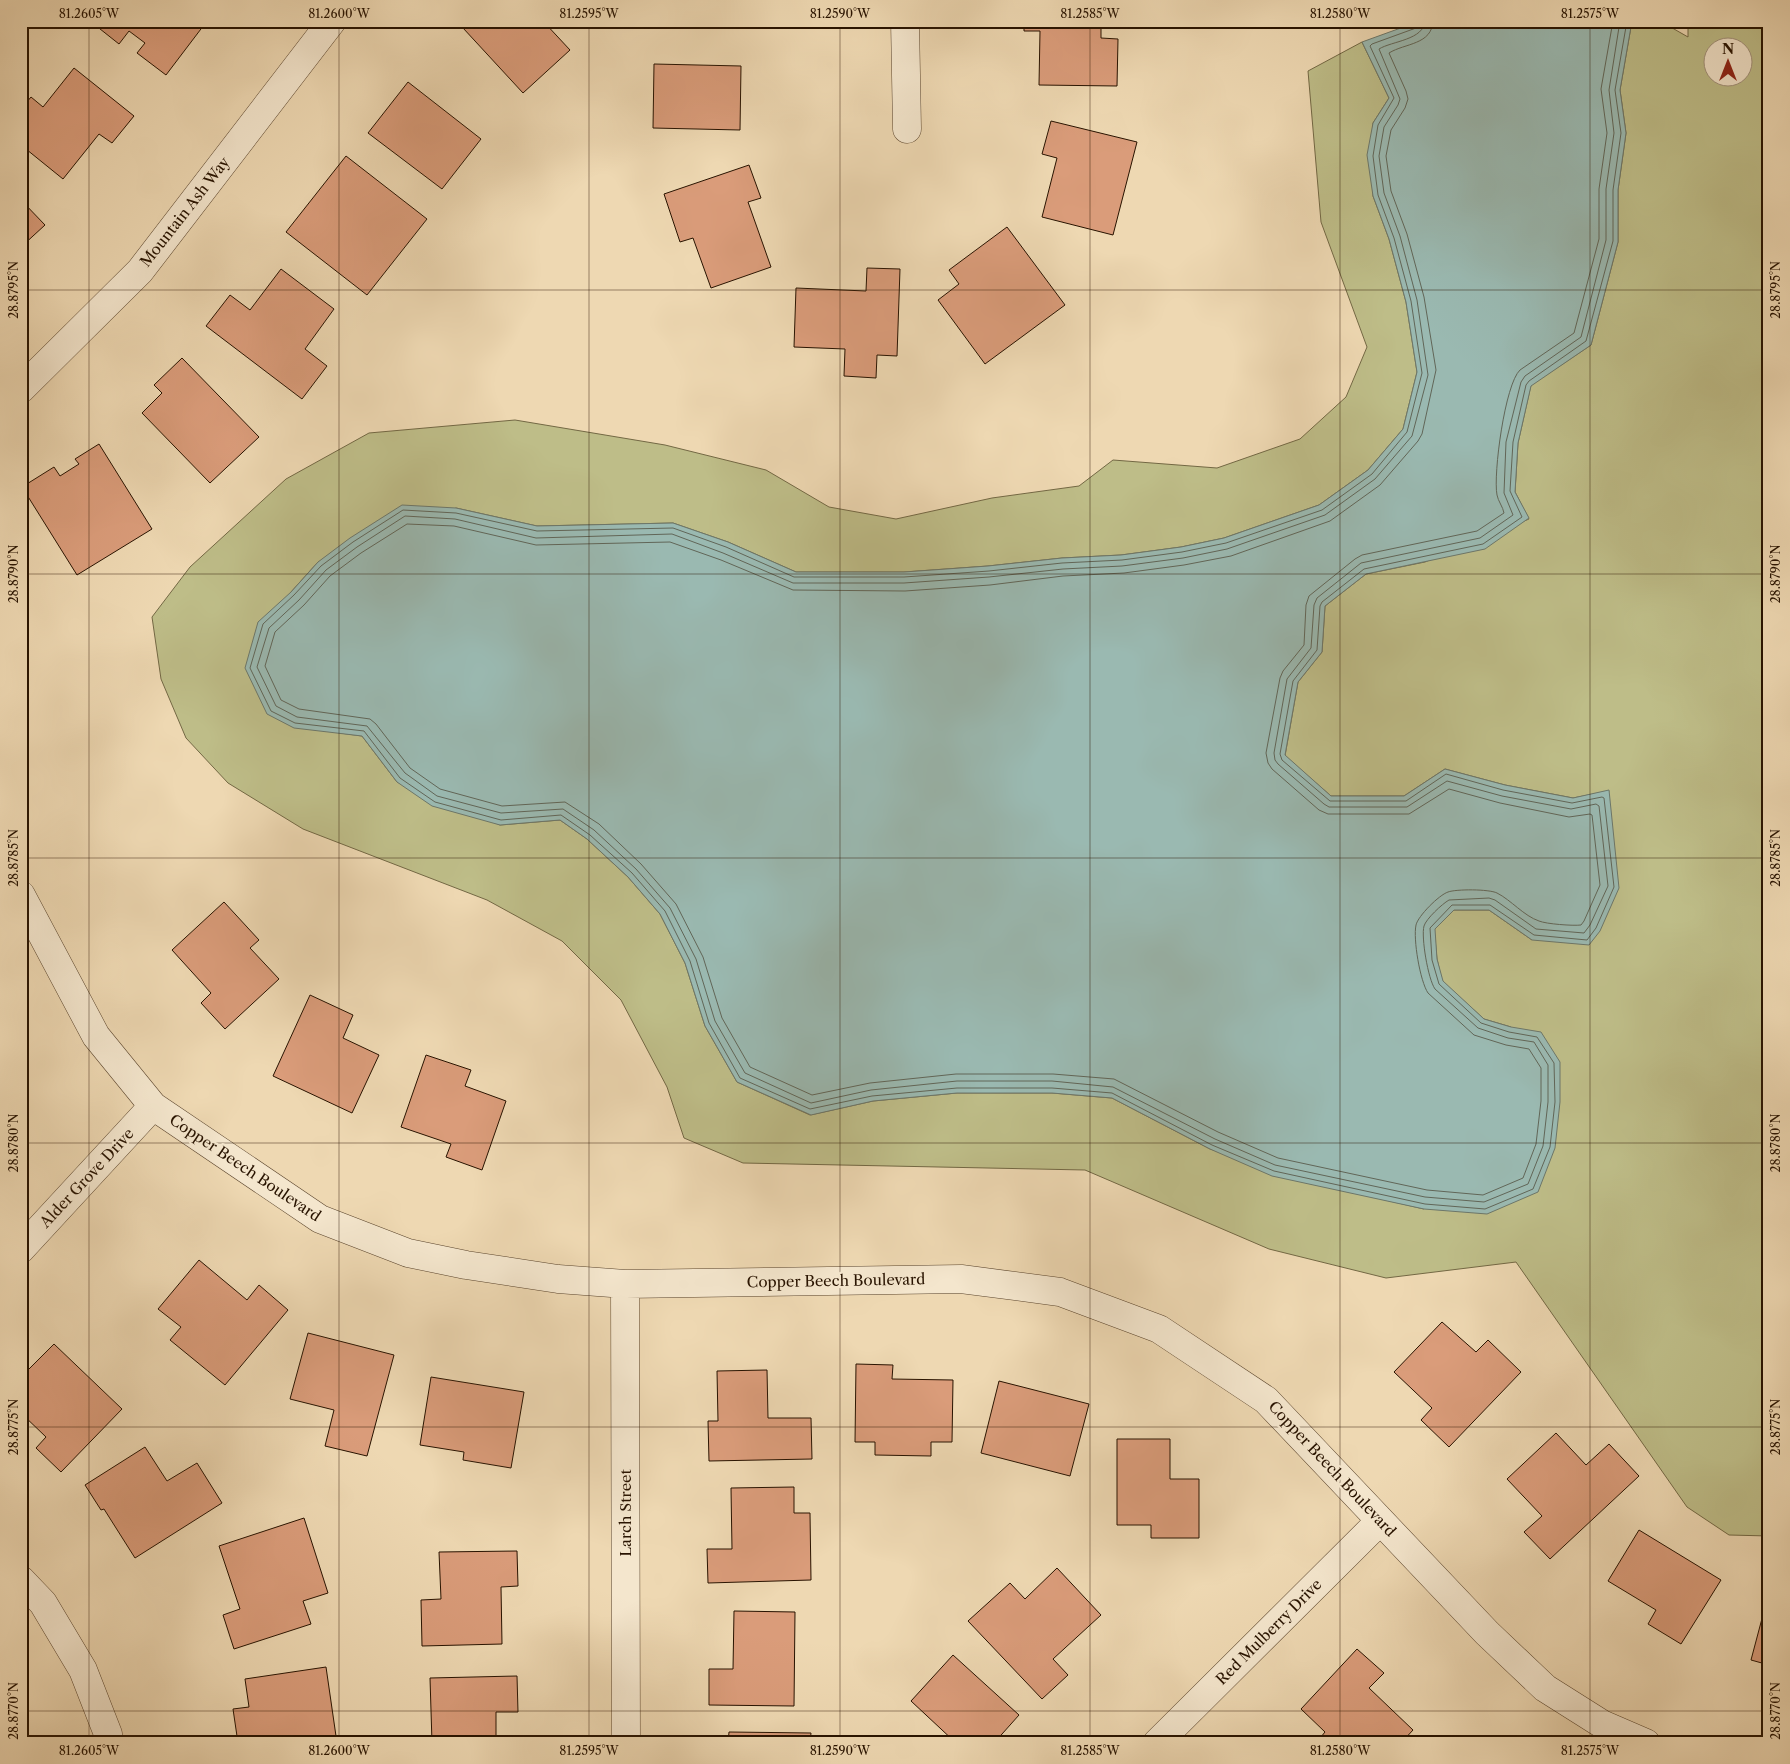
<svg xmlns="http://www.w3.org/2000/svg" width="1790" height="1764" font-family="'Libre Caslon Text',serif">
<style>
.green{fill:#bebd88;stroke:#736844;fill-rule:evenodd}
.water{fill:#9ab9b1;stroke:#6c776a}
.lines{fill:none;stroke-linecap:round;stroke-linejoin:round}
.shore{stroke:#616658;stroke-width:1}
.building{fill:#da9c7a;stroke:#281300}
.minor-casing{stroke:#5a442c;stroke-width:29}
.minor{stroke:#f4e6cd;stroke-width:28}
.ticks{fill:none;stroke:#281300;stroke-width:1;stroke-opacity:0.45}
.labels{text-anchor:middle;stroke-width:4.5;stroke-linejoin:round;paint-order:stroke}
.street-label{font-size:15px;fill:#281300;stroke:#f4e6cd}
.neatline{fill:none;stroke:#281300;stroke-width:2}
.ticks-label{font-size:12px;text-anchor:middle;fill:#281300}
</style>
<rect width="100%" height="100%" fill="#eed8b2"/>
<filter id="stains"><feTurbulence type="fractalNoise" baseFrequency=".004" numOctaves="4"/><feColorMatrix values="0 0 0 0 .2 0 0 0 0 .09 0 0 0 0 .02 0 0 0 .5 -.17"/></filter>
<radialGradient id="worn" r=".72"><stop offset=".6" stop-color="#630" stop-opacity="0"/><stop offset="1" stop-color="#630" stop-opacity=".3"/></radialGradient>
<path class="green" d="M1632 21H1660L1688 37V21H1769V1536L1729 1535 1687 1507 1516 1262 1386 1278 1269 1249 1085 1170 743 1163 684 1138 667 1087 621 1000 562 941 487 900 303 829 228 783 186 738 161 679 152 617 190 567 286 479 369 433 515 420 665 445 766 470 829 507 896 519 992 498 1079 486 1113 460 1217 468 1300 439 1346 397 1367 347 1321 222 1308 71 1362 42 1389 98 1373 123V196L1389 239 1406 302 1417 372 1403 429 1368 470 1319 505 1224 538 1181 547 1121 555 1062 558 988 566 904 572H796L728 542 673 523 537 526 456 508 318 562 291 592 340 733 362 736 397 782 500 825 560 820 587 839 628 877 660 914 685 963 705 1026 737 1082 810 1115 873 1101 957 1093H1052L1112 1098 1210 1149 1364 1195 1424 1209 1511 1027 1484 1019 1442 981 1437 959 1434 929 1454 910H1489L1532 940 1609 791 1573 798 1505 785 1445 769 1404 796H1331L1285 756 1298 682 1322 652 1325 606 1366 574 1425 562 1529 519 1515 492 1518 443 1531 385 1591 345 1618 242V190L1626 133 1620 90ZM1712 48H1742V78H1712Z"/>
<path class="water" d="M1420 21H1632L1620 90 1626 133 1618 190V242L1591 345 1531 386 1518 443 1515 492 1529 518 1485 549 1366 574 1325 606 1322 652 1298 682 1285 755 1331 796H1404L1445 769 1505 785 1573 798 1609 790 1619 888 1600 931 1589 945 1532 940 1489 910H1454L1435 929 1437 959 1443 981 1484 1019 1511 1027 1541 1032 1560 1062V1102L1555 1148 1538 1192 1487 1214 1424 1209 1272 1176 1210 1149 1112 1098 1052 1093H957L873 1101 811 1115 737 1082 705 1026 685 963 660 914 628 877 587 839 560 820 500 825 432 806 397 782 362 736 294 728 267 714 245 668 258 622 291 592 318 562 350 538 402 505 456 508 537 526 673 523 728 542 796 572H904L988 566 1062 558 1121 555 1181 547 1224 538 1319 505 1368 470 1403 429 1417 372 1406 302 1389 239 1373 196 1367 155 1373 123 1389 98 1362 42Z"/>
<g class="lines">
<path class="shore" d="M1419 21 1416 28 1372 44 1370 46 1394 98 1378 125 1373 156 1378 195 1394 238 1411 301 1422 373 1407 432 1372 474 1322 510 1226 543 1182 552 1122 560 1062 563 989 571 904 577H794L726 547 673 528 537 531 456 513 403 510 353 542 321 566 294 595 263 624 250 668 271 711 295 723 364 731 400 778 435 802 501 820 561 815 590 835 632 873 665 911 690 961 709 1023 740 1078 810 1109 872 1096 957 1088H1052L1112 1093 1212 1145 1274 1171 1425 1204 1485 1209 1533 1189 1550 1147 1555 1102 1554 1063 1537 1037 1509 1032 1481 1023 1439 984 1432 960 1430 928 1452 905H1490L1534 935 1587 940 1596 928 1614 887 1604 798 1602 797 1572 803 1503 790 1446 774 1406 801H1330L1282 760 1280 754 1293 681 1317 650 1320 606 1322 602 1364 569 1483 544 1522 517 1510 491 1513 442 1526 385 1529 381 1586 341 1613 241V190L1621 133 1615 90 1627 21
M1425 21C1424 40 1392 41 1379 49L1400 99 1398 105 1384 127 1379 156 1384 193 1400 236 1417 300 1428 375 1412 436 1375 479 1325 515 1227 549 1183 558 1122 566 1063 569 989 577 904 583H793L723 553 672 534 536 538 455 519 405 516 357 547 326 570 299 600 269 628 257 667 276 706 297 717 367 726 405 773 437 796 501 813 563 809 594 830 636 869 670 908 696 959 715 1021 745 1073 811 1103 871 1090 957 1081H1052L1113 1087 1215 1139 1275 1165 1425 1197 1484 1202 1528 1184 1543 1146 1548 1102V1065L1534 1042 1508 1038 1478 1028 1435 989C1428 979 1421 937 1424 926 1426 919 1442 904 1449 900L1489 898 1495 900 1536 929 1584 933 1590 925 1608 886 1599 806 1596 804 1571 809 1502 796 1447 781 1407 807H1329L1324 804 1278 764 1275 760 1274 753 1287 679 1311 648 1314 605 1317 598 1361 563 1480 538 1513 515 1504 493 1506 442 1521 382 1525 376 1581 337 1606 240V189L1614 133 1609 90 1620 21
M1433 21C1432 45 1405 43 1389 53L1406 91 1408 99 1405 108 1391 130 1386 156 1391 191 1407 234 1424 297 1436 370 1422 434 1418 441 1380 485 1330 521 1231 556 1184 565 1124 573 1063 576 990 585 905 591 793 590 721 560 670 542 536 545 454 526 407 524 361 553 330 576 304 605 275 632 265 666 281 700 299 709 370 719 376 724 410 768 440 789 502 806 565 802 599 824 641 864 676 904 703 957 722 1018 750 1067 812 1095 870 1083 956 1074H1053L1114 1079 1218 1132 1278 1158 1427 1190 1483 1195 1523 1178 1536 1144 1541 1101V1068L1529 1049 1506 1045 1474 1035 1428 993C1420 981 1413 939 1416 925 1418 916 1439 895 1448 892 1456 889 1489 889 1497 893 1511 900 1524 916 1539 921 1546 924 1573 926 1581 925L1584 921 1600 885 1592 815 1590 814 1569 817 1500 803 1449 789 1409 814H1328L1319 810 1272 769 1268 763 1266 753 1280 678 1283 671 1304 645 1306 605 1309 596 1355 559 1362 555 1477 531 1504 513C1503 507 1498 501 1497 495 1493 474 1505 384 1520 370L1574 333 1599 239V189L1607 133 1601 89 1613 21"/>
</g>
<path class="building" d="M90 21H207L166 75 137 53 145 43 129 31 119 44Z
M471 21H543L570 50 523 93 463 28Z
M1024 21H1101V38L1118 39 1117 86 1039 85 1040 31H1024Z
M654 64 741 66 740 130 653 128Z
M74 68 134 116 112 143 99 134 63 179 21 145V109L31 97 43 107Z
M408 82 481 139 442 189 368 133Z
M1051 121 1137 142 1113 235 1042 217 1057 158 1042 154Z
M346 156 427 219 367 295 286 232Z
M749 165 761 198 748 202 771 267 711 288 693 238 680 242 664 194Z
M21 200 45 225 21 247Z
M1007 227 1065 305 985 364 938 300 959 284 949 270Z
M867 268 900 269 897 356 877 355 876 378 844 376 845 349 794 347 796 288 866 291Z
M281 269 334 309 305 349 327 366 302 399 206 326 230 295 250 310Z
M182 358 259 437 210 483 142 413 162 393 154 385Z
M99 444 152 529 77 575 22 487 54 467 60 476 79 464 75 459Z
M224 902 259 940 250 948 279 979 225 1029 201 1003 211 993 172 950Z
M310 995 353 1015 343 1038 379 1055 352 1113 273 1076Z
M426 1055 471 1070 465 1086 506 1101 482 1170 446 1157 451 1144 401 1127Z
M199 1260 247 1300 259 1285 288 1310 225 1385 170 1340 181 1327 158 1309Z
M1442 1322 1476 1352 1488 1340 1521 1372 1449 1447 1421 1420 1432 1408 1394 1372Z
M308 1333 394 1355 367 1456 325 1446 334 1410 290 1399Z
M54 1344 122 1409 61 1472 36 1448 46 1437 21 1413V1377Z
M856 1364 893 1365 892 1379 953 1380 952 1442H931V1456L875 1455V1442H855Z
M767 1370 768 1418H811L812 1459 709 1461 708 1421H718L717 1371Z
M431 1377 524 1392 511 1468 463 1460 464 1452 420 1445Z
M999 1381 1089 1404 1070 1476 981 1453Z
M1556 1433 1586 1465 1609 1444 1639 1476 1550 1559 1524 1532 1542 1516 1507 1479Z
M1117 1439H1170V1479H1199V1538H1151V1525H1117Z
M145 1447 167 1481 197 1463 222 1503 135 1558 104 1509 101 1510 85 1485Z
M794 1487V1513H810L811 1580 708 1583 707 1549H732L731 1488Z
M304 1518 328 1593 303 1601 311 1624 234 1649 223 1615 240 1609 219 1546Z
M1639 1530 1721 1580 1681 1644 1648 1624 1656 1610 1608 1581Z
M517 1551 518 1586 501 1587 502 1644 422 1646 421 1600 441 1599 439 1552Z
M1057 1568 1101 1615 1053 1659 1068 1675 1042 1699 968 1621 1010 1583 1025 1599Z
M1769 1592V1665L1751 1660Z
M734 1611 795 1612 794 1706 709 1705V1669H733Z
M1357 1649 1384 1673 1369 1688 1413 1730 1401 1743H1316L1325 1732 1301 1709Z
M953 1655 1019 1715 994 1743H956L911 1701Z
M326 1667 337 1743H238L233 1709 249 1707 245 1679Z
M517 1676 518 1712H496V1743H432L430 1678Z
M729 1732 811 1733 810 1743H728Z"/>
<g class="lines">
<g class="minor-casing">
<path id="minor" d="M905 21 907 129
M21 389 140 271 332 21
M21 895 96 1036 153 1106 320 1219 408 1253 466 1265 558 1279 625 1284 961 1279 1060 1292 1159 1329 1266 1400 1487 1633 1545 1688 1602 1724 1646 1743
M21 1249 153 1106
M625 1284 626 1743
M21 1580 43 1603 83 1670 108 1734 109 1743
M1157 1743 1380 1521"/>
</g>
<use href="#minor" class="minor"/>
</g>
<path class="ticks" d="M89 21V1743M339 21V1743M589 21V1743M840 21V1743M1090 21V1743M1340 21V1743M1590 21V1743M21 290H1769M21 574H1769M21 858H1769M21 1143H1769M21 1427H1769M21 1711H1769"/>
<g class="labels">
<g class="street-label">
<text transform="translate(185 212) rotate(-52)" y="5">Mountain Ash Way</text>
<text transform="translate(245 1168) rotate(34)" y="5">Copper Beech Boulevard</text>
<text transform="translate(87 1178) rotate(-47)" y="5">Alder Grove Drive</text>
<text transform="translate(836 1281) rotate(-1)" y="5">Copper Beech Boulevard</text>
<text transform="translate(1332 1469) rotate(47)" y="5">Copper Beech Boulevard</text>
<text transform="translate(626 1513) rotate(-90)" y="5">Larch Street</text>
<text transform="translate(1269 1632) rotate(-45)" y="5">Red Mulberry Drive</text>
</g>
</g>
<rect width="1790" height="1764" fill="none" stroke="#eed8b2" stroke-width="55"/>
<g transform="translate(1728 62)"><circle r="24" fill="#f4e6cd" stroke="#a2927b"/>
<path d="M0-4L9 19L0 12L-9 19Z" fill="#8f2418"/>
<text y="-8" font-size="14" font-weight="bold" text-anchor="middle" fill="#281300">N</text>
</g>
<rect x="28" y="28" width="1734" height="1708" class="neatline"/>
<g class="ticks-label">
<text x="89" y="18">81.2605°W</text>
<text x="339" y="18">81.2600°W</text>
<text x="589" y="18">81.2595°W</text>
<text x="840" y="18">81.2590°W</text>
<text x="1090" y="18">81.2585°W</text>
<text x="1340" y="18">81.2580°W</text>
<text x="1590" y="18">81.2575°W</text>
<text transform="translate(14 290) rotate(-90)" y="4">28.8795°N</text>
<text transform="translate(1776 290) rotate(-90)" y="4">28.8795°N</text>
<text transform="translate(14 574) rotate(-90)" y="4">28.8790°N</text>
<text transform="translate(1776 574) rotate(-90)" y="4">28.8790°N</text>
<text transform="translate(14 858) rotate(-90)" y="4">28.8785°N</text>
<text transform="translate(1776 858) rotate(-90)" y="4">28.8785°N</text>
<text transform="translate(14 1143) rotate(-90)" y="4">28.8780°N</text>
<text transform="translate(1776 1143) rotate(-90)" y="4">28.8780°N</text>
<text transform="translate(14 1427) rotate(-90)" y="4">28.8775°N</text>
<text transform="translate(1776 1427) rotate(-90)" y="4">28.8775°N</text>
<text transform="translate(14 1711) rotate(-90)" y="4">28.8770°N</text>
<text transform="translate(1776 1711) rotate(-90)" y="4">28.8770°N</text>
<text x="89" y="1755">81.2605°W</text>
<text x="339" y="1755">81.2600°W</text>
<text x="589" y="1755">81.2595°W</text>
<text x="840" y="1755">81.2590°W</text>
<text x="1090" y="1755">81.2585°W</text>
<text x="1340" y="1755">81.2580°W</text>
<text x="1590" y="1755">81.2575°W</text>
</g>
<rect width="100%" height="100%" filter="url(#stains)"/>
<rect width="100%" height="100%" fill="url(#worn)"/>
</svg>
